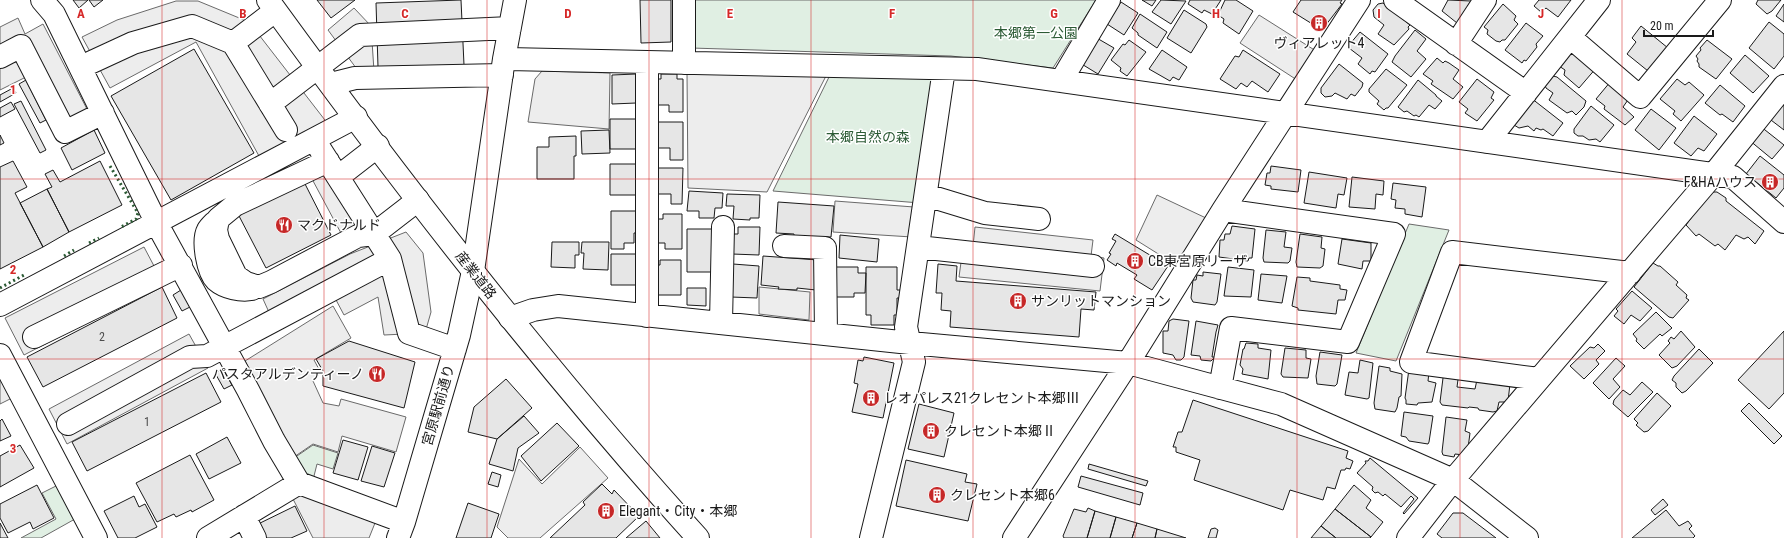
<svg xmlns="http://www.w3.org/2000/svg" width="1784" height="538" font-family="'Roboto Condensed','Noto Sans JP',sans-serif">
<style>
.green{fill:#e0efe3;stroke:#6a6a6a}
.parking{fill:#ededed;stroke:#6a6a6a}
.building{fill:#e6e6e6;stroke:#1a1a1a}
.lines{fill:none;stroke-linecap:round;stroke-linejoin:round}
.minor-casing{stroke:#1a1a1a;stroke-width:24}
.major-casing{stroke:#1a1a1a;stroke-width:24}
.minor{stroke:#fff;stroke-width:22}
.major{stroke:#fff;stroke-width:22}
.hedge{stroke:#2b5a34;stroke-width:3;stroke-dasharray:2 3;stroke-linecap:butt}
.grid{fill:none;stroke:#d62828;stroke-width:1;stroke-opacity:0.55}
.labels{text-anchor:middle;stroke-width:3;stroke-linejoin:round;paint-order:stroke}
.number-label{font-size:12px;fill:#4d4d4d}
.park-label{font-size:14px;fill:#2b5a34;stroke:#fff}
.poi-label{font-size:14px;fill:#1a1a1a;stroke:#fff;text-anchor:start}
.street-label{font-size:14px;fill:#1a1a1a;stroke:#fff}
.grid-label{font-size:13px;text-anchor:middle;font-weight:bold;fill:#d62828;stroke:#fff;stroke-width:3;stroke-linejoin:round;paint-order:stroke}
</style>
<rect width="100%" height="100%" fill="#fff"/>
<path class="green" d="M691 0H1096L1053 68 951 56 691 48Z
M830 75H936L920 203 773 191Z
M1409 224 1449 230 1396 361 1356 353Z
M313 445 338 453 333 469 317 464 313 480 305 476 294 458Z
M58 485 75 519 41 538H21L56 519 42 493Z"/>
<path class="parking" d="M176 1H198L249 22 328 124 259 156 196 42 110 88 82 37 117 20Z
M354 8 371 26 374 71 359 72 328 30Z
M1259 15 1316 51 1297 80 1240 43Z
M18 18 25 34 43 24 88 111 69 121 42 69 0 90V27Z
M542 71 610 73 609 129 528 122 535 79Z
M687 73 827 74 767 192 688 188Z
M329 171 358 227 342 235 312 179Z
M1157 195 1206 218 1176 265 1136 240Z
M835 201 914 207 912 237 833 232Z
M975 227 1093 240 1091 256 1104 258 1100 291 959 277 962 255 972 256Z
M406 232 423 253 431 312 425 333 384 335 378 297 344 315 335 298 277 330 263 299 350 254Z
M144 247 163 283 24 355 5 318Z
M759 287 810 292 809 320 759 314Z
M333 306 351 338 314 360 321 373 313 381 323 403 339 406 341 399 406 417 396 452 342 436 338 452 313 444 294 457 245 361Z
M189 334 208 368 67 444 49 409Z
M0 372 12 398 0 404Z
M580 447 608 478 540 538H508L497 527 519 459 542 484Z
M302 495 375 523 369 538H313L293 499Z"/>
<path class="building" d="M73 0H88L79 8Z
M89 0H103L94 7Z
M317 0H355L331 18Z
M461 0 464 65 378 67 376 3Z
M640 0H671V42L641 43Z
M1142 0H1156L1152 6Z
M1161 0 1186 1 1171 24 1152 12Z
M1190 0H1221L1212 14 1204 10 1202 13 1188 4Z
M1225 0H1236L1253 11 1239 34 1223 23 1224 19 1218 15Z
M1301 0H1342L1340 3 1342 4 1322 30 1293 12Z
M1448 0 1471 1 1457 23 1442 11Z
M1539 0H1571L1558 17 1546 8 1541 12 1534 6Z
M1758 0H1781L1772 11 1767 14 1756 4Z
M1121 2 1138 13 1124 35 1107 24Z
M1383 3 1410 25 1408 27 1409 29 1394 45 1378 34 1384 25 1374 17 1373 10 1378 4Z
M1503 4 1516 16 1514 20 1518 24 1505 40H1502L1500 42 1496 41 1487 34 1488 30 1484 27Z
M1784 4V22L1776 16Z
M1184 10 1206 24 1207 27 1191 53 1167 38Z
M1140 14 1167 32 1157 48 1138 35V33L1132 28Z
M1769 22 1784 34V56L1774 69 1749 48Z
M1526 23 1543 36 1536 44 1537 47 1526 61 1524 60 1522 63 1505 50Z
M1641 26 1668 48 1648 71 1627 54 1636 42 1632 38Z
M1415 30 1426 39 1417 51 1426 59 1411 77 1392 62 1395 56Z
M1360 32 1388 54 1375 72 1372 71 1370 74 1358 64 1362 58 1349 48V45Z
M1095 37 1114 48 1098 74 1080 63Z
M1129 40 1146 52 1127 76 1120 71 1121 68 1111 60 1123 44 1125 45Z
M1707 40 1732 59 1716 79 1699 67V64L1697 61 1698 59 1696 56 1701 50 1700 48Z
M194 49 254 153 171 200 111 96Z
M1162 50 1187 67 1179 80 1173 77 1170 81 1149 69Z
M1243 50 1280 74 1268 92 1252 81 1247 87 1241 83 1236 89 1220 79 1235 56 1239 57Z
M1574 50 1597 67 1579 88 1564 75 1565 70 1559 66 1568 52 1571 53Z
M1745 55 1769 76 1753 93 1730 73Z
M1437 58 1443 63 1445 61 1449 63 1459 70 1453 79 1463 87 1453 99 1431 84 1433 81 1423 74Z
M1339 64 1363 83 1362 87 1355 96 1351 94 1347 99 1335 93 1332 96 1325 97 1321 93V88Z
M1386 69 1407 85 1388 108H1386L1384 110 1377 104 1379 101 1369 92V89Z
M636 74V103L612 104V75Z
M661 74H677V79H683V112H669V105H658V79H661Z
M1553 76 1557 77 1586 101 1584 107 1576 115 1572 111 1567 113 1549 100 1553 93 1546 88 1545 85Z
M1477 79 1494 92 1491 98 1494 100 1477 121 1465 113 1468 109 1459 102Z
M1677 79 1685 85 1689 82 1704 95 1681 121 1673 114 1675 111 1660 99Z
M26 80 46 120 40 123 19 84Z
M1418 80 1436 95V96L1442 101 1435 109 1429 105 1419 117 1416 115 1414 116 1407 111 1404 112 1398 107Z
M1611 81 1630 97 1623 107 1634 117 1625 125 1604 109 1605 106 1596 99Z
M1720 85 1745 106 1733 122 1722 114 1720 115 1705 103Z
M13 88 16 93 0 102V95Z
M1531 98 1563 123 1553 136 1543 129 1541 130 1536 128 1534 131 1528 126 1519 128 1514 125 1513 118Z
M21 101 46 150 40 153 14 104Z
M11 102 15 109 0 117V108Z
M1779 102 1784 106V130L1767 117Z
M1591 106 1614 125 1600 142 1596 139 1589 140 1583 136H1578L1574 133V129Z
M1651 109 1676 128 1659 150 1635 130Z
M1694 116 1717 134 1704 151 1698 148 1691 156 1674 143Z
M610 119H640L637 149H610Z
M658 122H683V160H670V148H658Z
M1760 126 1784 145 1772 159 1749 140Z
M94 130 105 153 72 170 61 148Z
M609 130 610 153 582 154 581 131Z
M0 135 4 143 0 145Z
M576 136V156H574V179H537V147H549V137Z
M1760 156 1784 175V188L1776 198 1746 174Z
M13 161 27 187 15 193 43 247 0 269V167Z
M100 161 122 205 69 232 47 189 52 187 45 174 53 170 60 182Z
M610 164H636V195H610Z
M1271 166 1301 170 1298 192 1271 189V186L1265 185 1267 173H1270Z
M658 168H683L682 204H671V194H658Z
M1309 172 1347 178 1344 195 1338 194 1336 208 1304 203Z
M1352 177 1384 181 1383 195 1376 194 1375 209 1349 207Z
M303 180 331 235 266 268 238 214Z
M1393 183 1426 187 1422 217 1405 214V209L1395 208 1396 200 1391 199Z
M47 189 69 232 43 247 20 203Z
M689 191 723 193 722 208H715L714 218H699V211H687Z
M1710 192H1717L1726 198V201L1764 231 1755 244 1748 237 1744 239 1736 235 1725 250 1718 244 1715 246 1699 234 1696 236 1686 225Z
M727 194 760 195 759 218H750V220L733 219 734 206H726Z
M778 202 834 206 831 237H794V234L776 233Z
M611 211H637V233H634V243H624V249H611Z
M663 214H682V249H665V243H658V219H663Z
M1232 226 1255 229 1252 258H1249L1248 261 1219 257 1220 240H1224L1225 234H1230Z
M738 227H760L759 255 732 254V234H738Z
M687 229H713V272H687Z
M1266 230 1286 232 1284 247 1292 248 1290 261 1288 263 1264 262 1263 258Z
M1115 234 1168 266 1152 290 1134 279 1137 275 1117 263 1116 266 1107 260 1111 254 1109 253 1116 241 1112 239Z
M1300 234 1322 237 1321 248 1325 249 1323 266 1320 268 1297 267 1296 262Z
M840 235 879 239 877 262 839 258Z
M1342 239 1371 243V261H1363L1362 269 1338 264Z
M552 242H579V255H575V268L551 267Z
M582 242H609L608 270 583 269 584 253H581Z
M611 254H637V285H611Z
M763 256 818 260 816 290 797 288V290L778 289 779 287 761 285Z
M660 260H681V295H656L655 265H660Z
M1653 263 1658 266H1660L1678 282 1676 285 1687 295 1686 298 1689 300 1673 318 1669 317 1634 287Z
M733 264 759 266 757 298 731 297Z
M938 264 957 266 956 281 1096 292 1094 310 1081 309 1079 337 950 327 951 311 941 310 942 293H936Z
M834 267H858V273H866L865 293H854V297H833Z
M866 267H897V290H902V298H897V315H894V325H871V315H866Z
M1228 267 1254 270 1251 297 1224 296Z
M1203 272 1221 274 1217 302 1215 305 1193 302 1191 298 1193 280H1196L1197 275 1203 276Z
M1261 274 1287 276 1282 303 1258 300Z
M1297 277 1310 278V281L1340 285V289L1347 290 1345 300H1338L1336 314 1298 310V308L1292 306Z
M162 287 177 318 43 387 27 357Z
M687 288H706V306L687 305Z
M181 290 190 307 182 311 173 295Z
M1632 291 1652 308 1640 321 1631 315 1624 324 1614 316 1618 311 1616 309Z
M1656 312 1672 328 1662 336 1660 334 1644 349 1636 341 1637 339 1633 334Z
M1173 319 1189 321 1184 357 1181 360H1176L1173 355 1163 353V331H1168L1169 321Z
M1196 321 1218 325 1216 332 1212 357H1215L1211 361 1201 360 1200 356 1191 355Z
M1681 331 1695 347 1677 366 1672 368 1659 355 1670 343 1668 341 1671 337 1674 339Z
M1784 331V393L1769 409 1738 380Z
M349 341 415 362 404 408 323 386V371L316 359Z
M1246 343 1258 344V348L1271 350 1268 379 1242 374 1243 369 1240 365 1243 349H1244Z
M1598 344 1605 351 1596 360 1599 364 1584 379 1570 366 1590 347 1594 348Z
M1285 348 1306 350V358L1311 359 1308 378 1283 377 1281 374Z
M1699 349 1713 363 1686 391 1682 393 1676 387V383L1672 380 1674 376Z
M1320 352 1342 355 1337 384 1335 386 1317 384 1316 376Z
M864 357 894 363 883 418 852 412 858 384 854 383 858 360 863 361Z
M1616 358 1625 366 1613 379 1620 387 1609 399 1593 383Z
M1360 360 1373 363 1369 398 1367 399 1345 395 1349 372 1358 373Z
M1379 366 1390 368V371L1402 374 1401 396 1399 397 1397 408 1395 412 1375 409 1374 403Z
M223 369 232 385 224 389 215 373Z
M1409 369 1429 372 1428 381 1436 383 1432 402 1418 403 1417 405 1406 404V400L1405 398Z
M1444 370 1459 372 1457 387 1475 389 1478 375 1510 384 1508 401 1505 402H1499L1497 411 1493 412 1479 410 1478 408 1469 407 1468 408 1442 405 1440 402Z
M206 373 221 402 87 471 72 442Z
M506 379 532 408 497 439 468 432 474 407Z
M1642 382 1653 392 1628 417 1613 404 1614 400 1623 390 1630 395Z
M1657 393 1671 406 1648 431 1644 432 1636 425 1638 423 1634 419Z
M1193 400 1348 451 1346 458 1353 461 1350 469 1346 468 1345 470H1341L1335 489 1327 487 1323 500 1290 490 1283 510 1194 480 1200 460 1176 452V447H1173L1178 432H1182Z
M1749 403 1782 436 1774 444 1741 411Z
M919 404 954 413 944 457 908 449Z
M1404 412 1433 416 1429 442 1428 444 1409 441 1406 437 1401 436Z
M524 416 539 433 518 448 513 471 489 464 497 439Z
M1446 417 1467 420 1465 431 1470 433 1468 448H1465L1464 455 1455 454 1454 457 1443 455 1442 452Z
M2 419 11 436 0 441V421Z
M557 423 579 446 541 481 521 456Z
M227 437 241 463 209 479 196 454Z
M343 440 368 447 358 480 333 473Z
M20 445 34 468 0 487V456Z
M372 446 395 453 384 487 361 481Z
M190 455 214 500 192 512 191 510 176 517 174 514 157 522 136 483Z
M1370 458 1418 498 1404 514 1403 513 1414 499 1411 496 1401 507 1385 494 1383 496 1378 492 1375 493 1372 490 1373 487 1357 473 1366 463 1365 461H1368Z
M906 460 967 474 965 482 977 484 968 521 896 506Z
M1089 464 1148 481 1146 486 1088 469Z
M492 472 501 475 498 487 488 484Z
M1081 476 1143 493 1140 505 1078 487Z
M602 484 612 494 614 490 639 516 616 538H550L585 505 583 502Z
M37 485 54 518 33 529 30 522 8 533 0 518V504Z
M1354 485 1371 500 1366 508 1383 522 1371 537 1335 509Z
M134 496 139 507 145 504 157 527 135 538H118L104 511Z
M1663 499 1668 505 1655 515 1651 510Z
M468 503 499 514 491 538H456Z
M295 506 307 531 291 538H260L254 526Z
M1088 508 1095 511 1087 538H1064L1063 536 1074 509 1086 512Z
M1335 509 1371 537 1370 538H1336L1321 526Z
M1666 510 1679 526 1688 521 1692 526 1689 529 1695 536 1693 538H1632Z
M1095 511 1116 517 1110 538H1087Z
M1453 513H1463L1496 538H1442L1437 534Z
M1116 517 1137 523 1132 538H1110Z
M646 521 660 538H626Z
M0 523 8 538H0Z
M1137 523 1157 529 1155 538H1132Z
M1321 526 1336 538H1311Z
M1215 528 1218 530 1216 538H1208L1211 529Z
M1157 529 1186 538H1155Z"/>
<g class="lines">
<g class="minor-casing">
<path id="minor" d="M42 0 54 14 157 224 248 390 274 441 299 483 404 522
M1395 0 1526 93
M1570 37 1640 97 1720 0
M233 43 275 11
M1456 44 1485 0
M0 57 21 46 65 132 103 113
M504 59 977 69 1733 177 1784 222
M647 63V316
M684 63V0
M81 67 133 43 192 26 233 43 286 130
M1061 81 1109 0
M331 84 355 78 502 75
M270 104 360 35 510 28
M1487 142 1599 0
M320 149 390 259 409 333 455 349
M328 161 235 205 218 219 216 230 218 239 236 276 246 283 259 287 271 282 358 236 374 234 418 200
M338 177 378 146
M926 195 985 213 1039 219
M214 223C212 225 209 228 208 230 202 241 208 272 216 280 225 288 241 291 252 289
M784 246 825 248 826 334
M918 247 1093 266
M0 305 356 117
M510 318 533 310 558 306 910 343 1128 363 1281 404 1453 480 1527 538
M721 323 723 227
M34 337 181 265
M0 355 96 538
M1539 379 1411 362 1452 252 1630 273
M1220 388 1231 328 1348 342 1394 234 1223 210
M68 424 190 357 207 356 390 259
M244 516 255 538
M208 538 299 483
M398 538 404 522 459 335 473 271 504 59 515 0
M871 538 914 362 906 327 944 69
M1014 538 1128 363 1223 210 1359 0
M1408 538 1453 480 1713 175 1784 86"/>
</g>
<g class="major-casing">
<path id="major" d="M268 0C403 186 544 368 698 538"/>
</g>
<use href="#minor" class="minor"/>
<use href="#major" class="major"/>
<path class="hedge" d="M110 166 138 213 136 219 121 227
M89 243 99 238
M64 256 74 250
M0 288 24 275"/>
</g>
<path class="grid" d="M162 0V538M324 0V538M487 0V538M649 0V538M811 0V538M973 0V538M1135 0V538M1297 0V538M1460 0V538M1622 0V538M0 179H1784M0 359H1784"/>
<defs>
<g id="building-disc" transform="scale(0.9)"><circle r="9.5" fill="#c62828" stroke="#fff"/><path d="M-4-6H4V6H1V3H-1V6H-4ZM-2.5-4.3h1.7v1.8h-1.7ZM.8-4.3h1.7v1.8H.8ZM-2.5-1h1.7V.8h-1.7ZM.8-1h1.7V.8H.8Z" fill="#fff"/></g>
<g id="restaurant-disc" transform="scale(0.9)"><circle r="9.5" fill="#c62828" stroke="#fff"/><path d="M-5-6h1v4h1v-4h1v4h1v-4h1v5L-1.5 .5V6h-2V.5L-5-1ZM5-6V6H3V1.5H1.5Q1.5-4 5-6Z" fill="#fff"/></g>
</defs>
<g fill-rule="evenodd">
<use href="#building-disc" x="1319" y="23"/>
<use href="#building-disc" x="1770" y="182"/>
<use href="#restaurant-disc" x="284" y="225"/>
<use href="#building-disc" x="1135" y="261"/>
<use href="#building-disc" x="1018" y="301"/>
<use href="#restaurant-disc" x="377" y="374"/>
<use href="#building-disc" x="871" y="398"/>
<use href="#building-disc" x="931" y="431"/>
<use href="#building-disc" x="937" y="495"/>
<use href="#building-disc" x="606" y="511"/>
</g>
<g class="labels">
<g class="number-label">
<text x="102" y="341">2</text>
<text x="147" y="426">1</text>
</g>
<g class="park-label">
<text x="1036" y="38">本郷第一公園</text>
<text x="868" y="142">本郷自然の森</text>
</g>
<g class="poi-label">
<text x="1319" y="48" text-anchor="middle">ヴィアレット4</text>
<text x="1757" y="187" text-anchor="end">F&amp;HAハウス</text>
<text x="297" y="230">マクドナルド</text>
<text x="1148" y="266">CB東宮原リーザ</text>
<text x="1031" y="306">サンリットマンション</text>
<text x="364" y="379" text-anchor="end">パスタアルデンティーノ</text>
<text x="884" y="403">レオパレス21クレセント本郷Ⅲ</text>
<text x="944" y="436">クレセント本郷Ⅱ</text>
<text x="950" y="500">クレセント本郷6</text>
<text x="619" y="516">Elegant・City・本郷</text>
</g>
<g class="street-label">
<text transform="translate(476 275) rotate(52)" y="5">産業道路</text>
<text transform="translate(438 405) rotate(-74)" y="5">宮原駅前通り</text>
</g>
</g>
<g class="grid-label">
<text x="81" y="18">A</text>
<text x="243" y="18">B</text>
<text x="405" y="18">C</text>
<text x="568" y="18">D</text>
<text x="730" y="18">E</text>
<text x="892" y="18">F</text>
<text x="1054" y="18">G</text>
<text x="1216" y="18">H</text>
<text x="1379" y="18">I</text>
<text x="1541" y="18">J</text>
<text x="13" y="94">1</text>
<text x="13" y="274">2</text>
<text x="13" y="453">3</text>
</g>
<path d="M1644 30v6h69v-6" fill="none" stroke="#1a1a1a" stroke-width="2"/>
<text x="1650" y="30" font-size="12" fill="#1a1a1a" stroke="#ffffff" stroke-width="3" paint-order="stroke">20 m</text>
</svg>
